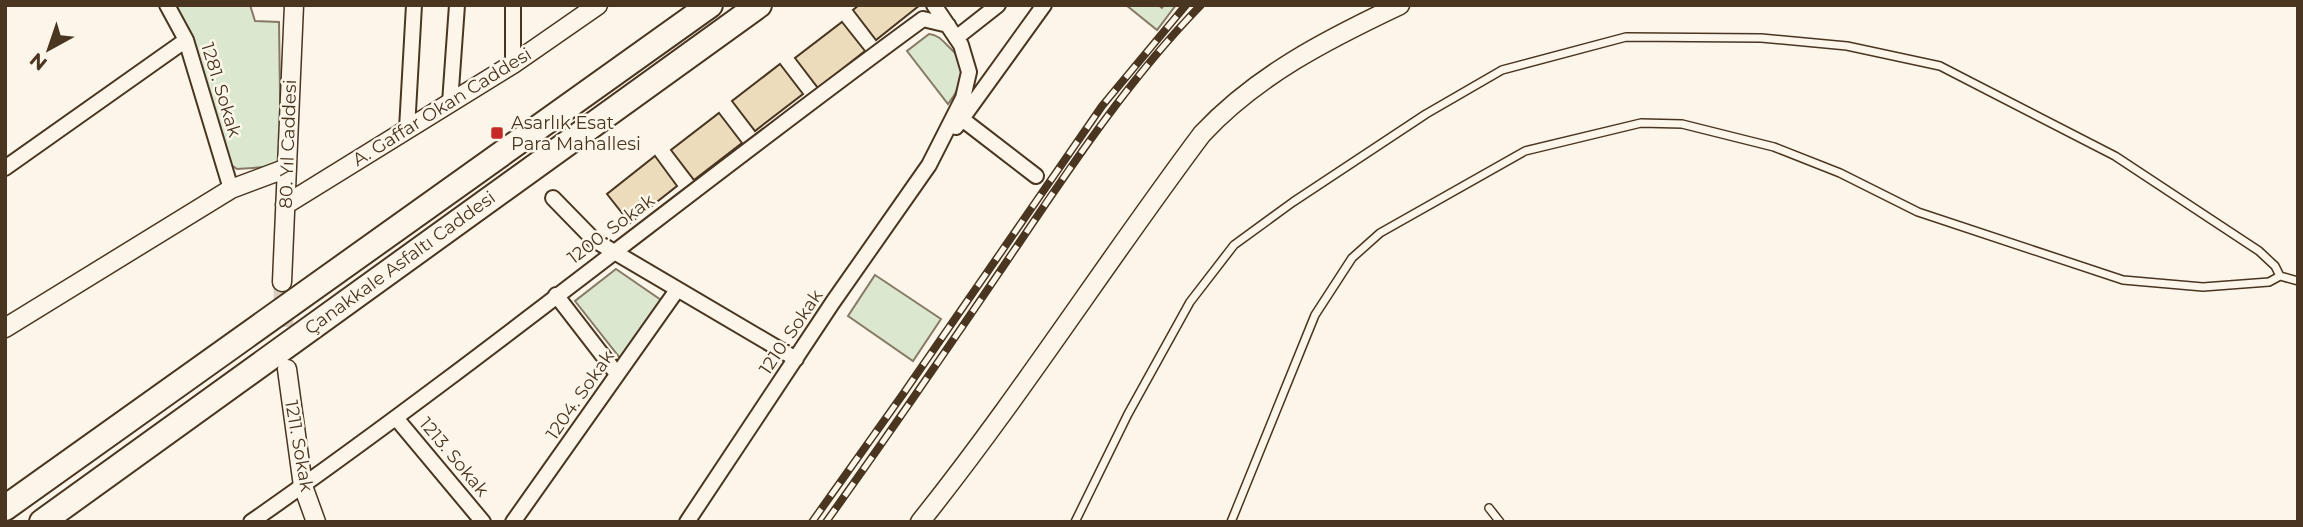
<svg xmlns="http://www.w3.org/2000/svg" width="2303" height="527" font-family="Montserrat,sans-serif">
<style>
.green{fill:#dce7d0;stroke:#887966;stroke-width:2}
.building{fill:#ecdcbc;stroke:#4a3520;stroke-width:2}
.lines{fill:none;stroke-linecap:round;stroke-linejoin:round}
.tertiary-tunnel{stroke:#d8cfc1;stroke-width:18;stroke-dasharray:18 9;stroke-linecap:butt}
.service-casing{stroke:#4a3520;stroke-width:10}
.minor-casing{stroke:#4a3520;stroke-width:18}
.tertiary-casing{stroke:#4a3520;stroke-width:21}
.trunk-casing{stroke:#4a3520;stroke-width:28}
.path{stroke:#7f6f5c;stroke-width:2.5;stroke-dasharray:5 3.5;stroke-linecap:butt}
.service{stroke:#fbf6e9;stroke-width:7}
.minor{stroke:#fbf6e9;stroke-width:14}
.tertiary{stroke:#fbf6e9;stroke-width:18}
.trunk{stroke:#fbf6e9;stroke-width:24}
.rail-casing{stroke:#4a3520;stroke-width:8}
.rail{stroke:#fbf6e9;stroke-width:5;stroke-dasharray:16;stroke-linecap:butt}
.poi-dot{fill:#c62828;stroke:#fbf6e9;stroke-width:2.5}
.labels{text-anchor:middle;stroke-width:5;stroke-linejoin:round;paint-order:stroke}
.street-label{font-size:18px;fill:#4a3520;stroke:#fbf6e9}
.poi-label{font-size:18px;fill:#4a3520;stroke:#fbf6e9;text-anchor:start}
</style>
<rect width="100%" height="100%" fill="#fbf6e9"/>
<path class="green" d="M172 5H250L255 21 279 22 281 166 237 169 227 162Z
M1126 5H1176L1157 30Z
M929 34C938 35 942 40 948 46 970 65 965 82 948 104L907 51Z
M616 269 661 300 620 358 575 301Z
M875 275 941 319 913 361 848 316Z"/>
<path class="building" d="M859 5H920L876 40 853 10Z
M842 22 865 51 818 88 795 58Z
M780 64 803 94 755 131 732 101Z
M719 113 742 143 694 180 671 150Z
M655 156 677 186 630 223 607 194Z"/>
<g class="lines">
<path class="tertiary-tunnel" d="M282 282 286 355"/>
<g class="service-casing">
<path id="service" d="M1489 508 1500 522
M1075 522 1128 414 1190 302 1234 245 1293 202 1426 114 1502 70 1626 37 1761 38 1847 46 1940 66 2115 156 2259 251 2275 266 2280 276
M1231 522 1315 315 1352 258 1380 233 1525 151 1641 123 1682 124 1774 147 1840 173 1918 212 2123 280 2203 287 2269 282 2280 276 2298 281"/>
</g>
<g class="minor-casing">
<path id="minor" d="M167 5 186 40 231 189
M956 38 998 5
M513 64V5
M450 103 457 5
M962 119 1036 176
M956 127 1044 5
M407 129 414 5
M5 168 186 40
M553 198 594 240 796 359
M556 295 617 374
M396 418 483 522
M251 522C480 362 697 184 923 19L948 25
M513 522 677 290
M687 522 833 302 929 165 963 98 969 72 961 45 934 5"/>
</g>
<g class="tertiary-casing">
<path id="tertiary" d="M285 205 513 64 598 5
M282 282 294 5
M5 328 231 189 287 168
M287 369 303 486 316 522
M920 522C1020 397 1106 262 1202 134 1257 75 1328 39 1400 5"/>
</g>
<g class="trunk-casing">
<path id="trunk" d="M5 508 710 5
M42 522 759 5"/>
</g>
<path class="path" d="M1159 5 1165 10"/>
<use href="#service" class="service"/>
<use href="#minor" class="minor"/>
<use href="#tertiary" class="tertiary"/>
<use href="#trunk" class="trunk"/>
<g class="rail-casing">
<path id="rail" d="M812 522 903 394 1102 106 1186 5
M826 522C889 434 950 345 1011 255 1069 169 1128 80 1201 5"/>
</g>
<use href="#rail" class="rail"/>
</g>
<rect class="poi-dot" x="490" y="126" width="14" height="14" rx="3.5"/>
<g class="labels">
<g class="street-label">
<text transform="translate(221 90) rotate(73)" y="6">1281. Sokak</text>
<text transform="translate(442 107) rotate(-32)" y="6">A. Gaffar Okan Caddesi</text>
<text transform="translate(288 144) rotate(-88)" y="6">80. Yıl Caddesi</text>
<text transform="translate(611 229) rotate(-37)" y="6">1200. Sokak</text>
<text transform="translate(400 263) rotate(-36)" y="6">Çanakkale Asfaltı Caddesi</text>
<text transform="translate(791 332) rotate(-56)" y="6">1210. Sokak</text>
<text transform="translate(580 395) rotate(-55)" y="6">1204. Sokak</text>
<text transform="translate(299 446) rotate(80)" y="6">1211. Sokak</text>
<text transform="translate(454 457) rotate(50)" y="6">1213. Sokak</text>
</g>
<g class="poi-label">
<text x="511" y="129">Asarlık Esat<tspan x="511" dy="21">Para Mahallesi</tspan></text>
</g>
</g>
<rect width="2303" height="527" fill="none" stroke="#4a3520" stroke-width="14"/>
<g transform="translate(49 49) rotate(220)" stroke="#fbf6e9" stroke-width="5" paint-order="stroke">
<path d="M0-5L12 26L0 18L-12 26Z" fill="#4a3520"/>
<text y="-10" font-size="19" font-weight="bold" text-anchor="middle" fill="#4a3520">N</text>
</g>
</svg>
